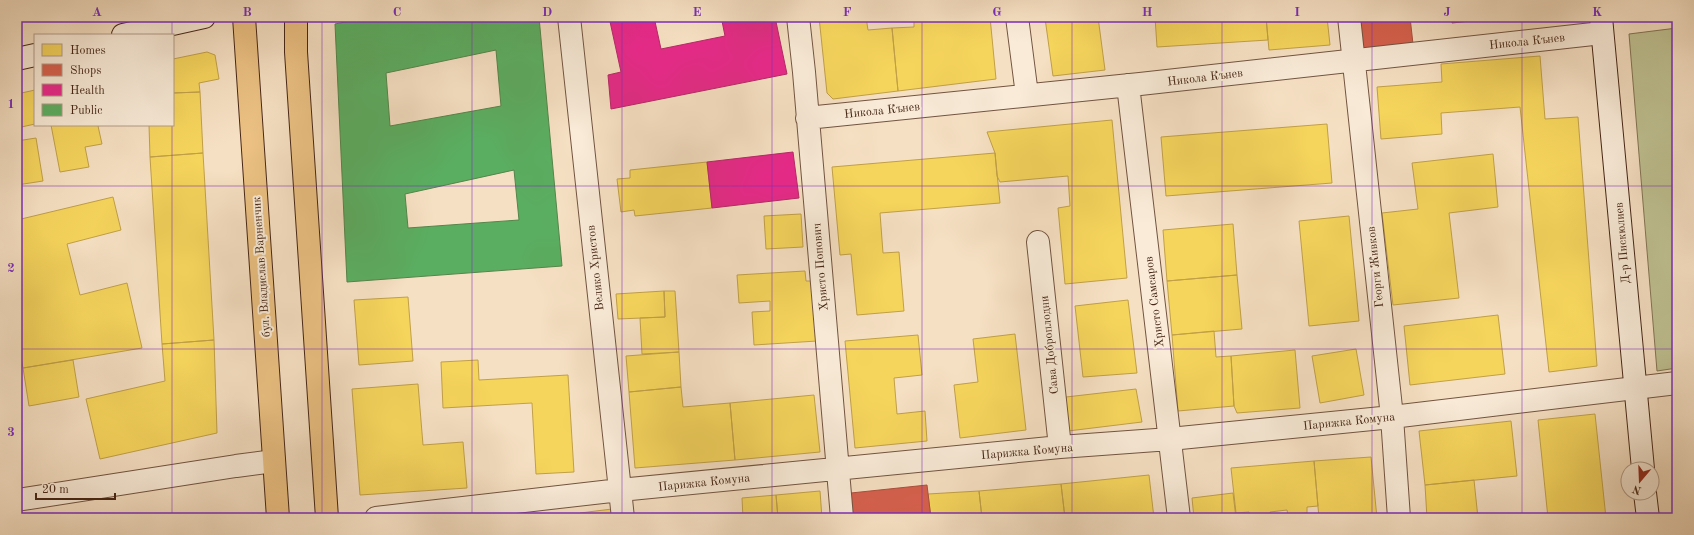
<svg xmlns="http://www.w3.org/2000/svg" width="1694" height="535" font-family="'Old Standard TT',serif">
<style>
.green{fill:#bfc192;stroke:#827454}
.homes{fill:#f6d55c;stroke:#c1a047}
.shops{fill:#d6604d;stroke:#ab4f3c}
.health{fill:#e7298a;stroke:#b72867}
.public{fill:#5aae61;stroke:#54854a;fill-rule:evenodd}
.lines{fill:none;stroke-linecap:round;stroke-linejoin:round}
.street-casing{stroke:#725441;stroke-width:24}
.secondary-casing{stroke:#462616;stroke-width:24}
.primary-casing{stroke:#462616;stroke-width:24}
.street{stroke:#f9ebd8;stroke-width:22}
.secondary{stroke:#f9ebd8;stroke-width:22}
.primary{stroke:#ebc082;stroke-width:22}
.grid{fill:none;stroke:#7b2cbf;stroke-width:1;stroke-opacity:0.55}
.labels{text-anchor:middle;stroke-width:4;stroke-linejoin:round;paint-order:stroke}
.street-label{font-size:12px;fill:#462616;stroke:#f9ebd8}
.neatline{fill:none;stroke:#7b2cbf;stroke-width:1.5}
.grid-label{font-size:13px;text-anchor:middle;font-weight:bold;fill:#7b2cbf}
</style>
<rect width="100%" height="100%" fill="#f6e0c3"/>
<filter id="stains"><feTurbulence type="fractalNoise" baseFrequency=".005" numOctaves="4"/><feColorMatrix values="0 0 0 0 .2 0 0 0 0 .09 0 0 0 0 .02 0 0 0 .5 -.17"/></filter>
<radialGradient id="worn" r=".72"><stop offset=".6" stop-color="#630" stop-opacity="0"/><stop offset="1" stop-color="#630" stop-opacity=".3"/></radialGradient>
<path class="green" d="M1677 28V368L1657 371 1629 34Z"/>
<path class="homes" d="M819 17H866L868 30 892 28 898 91 833 99 827 93Z
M914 17H990L996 79 898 91 892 28 914 27Z
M1032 17H1098L1105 70 1053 76 1045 18 1032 19Z
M1155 17H1266L1268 40 1157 47Z
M1266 17H1327L1330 45 1269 50Z
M207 52 215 55 219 79 199 83 200 92 173 93V59Z
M1540 56 1545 119 1578 117 1597 366 1549 372 1520 107 1441 113 1442 134 1381 139 1377 87 1442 82 1441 64Z
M35 90V124L17 128V94Z
M200 92 203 153 150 157 149 125H173V93Z
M1112 120 1127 278 1065 284 1058 208 1070 206 1068 176 1000 182 997 176 995 153 987 132Z
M1327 124 1332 183 1166 196 1161 137Z
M51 125H102L98 126 102 144 85 147 89 167 60 172Z
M36 138 43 181 17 185V141Z
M203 153 214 340 162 344 150 157Z
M995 153 1000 203 880 213 883 253 899 252 904 311 857 315 851 254 840 255 832 167Z
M1493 154 1498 207 1449 213 1459 298 1393 305 1382 213 1418 209 1412 163Z
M707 162 712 208 635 216 634 210 621 212 617 179 630 178V170Z
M113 197 121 230 67 244 80 295 127 283 142 348 23 368 17 338V220Z
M801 214 803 247 766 249 764 216Z
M1349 216 1359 321 1309 326 1299 221Z
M1233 224 1237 275 1167 281 1163 230Z
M805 271 806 281H814L817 341 754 345 752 312 770 311V301L739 303 737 275Z
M1237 275 1242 329 1172 335 1167 281Z
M664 291H675L679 352 642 354 640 318 665 317Z
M664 291 665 317 618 319 616 294Z
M408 297 413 361 359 365 354 300Z
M1128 300 1137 373 1083 377 1075 306Z
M1498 315 1505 374 1410 385 1404 326Z
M1214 331 1216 357 1231 356 1234 406 1178 411 1172 335Z
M1015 334 1026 430 960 438 954 385 978 382 973 339Z
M918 335 922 375 894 378 897 414 925 411 927 441 855 448 845 341Z
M214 340 217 433 100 459 86 399 165 381 162 344Z
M1356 349 1364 395 1320 403 1312 356Z
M1295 350 1300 408 1237 413 1234 406 1231 356Z
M679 352 681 387 629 392 626 356Z
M73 360 79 397 29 406 23 368Z
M478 360 479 380 568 375 574 472 536 474 532 403 443 408 441 362Z
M418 384 423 445 463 442 467 488 360 495 352 389Z
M681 387 683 407 730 403 735 460 635 468 629 392Z
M1136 389 1142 422 1068 431 1066 397Z
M814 395 820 452 735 460 730 403Z
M1595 414 1606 518H1548L1538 420Z
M1511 421 1517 476 1425 485 1419 431Z
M1371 457 1377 518H1319L1314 461Z
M1314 461 1318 506 1307 507V513L1288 515 1287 510 1270 512 1271 517 1260 518H1249V512L1236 513 1231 468Z
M1149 475 1154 518H1065L1061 484Z
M1474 480 1478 518H1427L1425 485Z
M1061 484 1065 518H982L979 491Z
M820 491 822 518H778L776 495Z
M979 491 982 518H931L928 494Z
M1233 493 1236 518H1194L1192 498Z
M776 495 778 518H743L742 498Z
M612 509 614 518H581L580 513Z"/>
<path class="shops" d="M1359 17H1410L1413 44 1363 50Z
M1452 17H1506L1452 23Z
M927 485 931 518H853L851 493Z"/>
<path class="health" d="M609 17H654L661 49 725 36 722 21 732 19 731 17H775L787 74 611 109 608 75 621 72Z
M793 152 799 198 712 208 707 162Z"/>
<path class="public" d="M371 17H539L562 266 347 282 335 24ZM496 50 501 106 390 126 386 73ZM514 170 519 220 408 228 405 194Z"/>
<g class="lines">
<g class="street-casing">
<path id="street" d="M569 17 623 518
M798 17 804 72 842 518
M1017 17 1027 95
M1349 17 1392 417 1399 518
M1128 85 1179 518
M807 118 1140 84 1602 33
M1038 242 1060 447
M17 500 236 466 274 461
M376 518 620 490 1060 447 1170 439 1392 417 1677 383"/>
</g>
<g class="secondary-casing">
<path id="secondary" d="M1601 17 1643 469
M123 35 204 17
M17 59 35 55
M1645 493 1648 518"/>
</g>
<g class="primary-casing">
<path id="primary" d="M244 17 278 518
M296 17V52L327 518"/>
</g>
<use href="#street" class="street"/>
<use href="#secondary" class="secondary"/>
<use href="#primary" class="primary"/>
</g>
<path class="grid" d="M172 17V35M322 17V518M472 17V518M622 17V518M772 17V518M922 17V518M1072 17V518M1222 17V518M1372 17V518M1522 17V518M172 125V518M17 186H1677M17 349H1677"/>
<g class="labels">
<g class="street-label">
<text transform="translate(1527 41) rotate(-6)" y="4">Никола Кънев</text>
<text transform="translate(1205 77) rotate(-7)" y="4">Никола Кънев</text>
<text transform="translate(882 110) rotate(-6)" y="4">Никола Кънев</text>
<text transform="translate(1622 243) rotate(-95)" y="4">Д-р Пискюлиев</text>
<text transform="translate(261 267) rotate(-94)" y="4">бул. Владислав Варненчик</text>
<text transform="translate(820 267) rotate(-95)" y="4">Христо Попович</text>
<text transform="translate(1375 267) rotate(-96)" y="4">Георги Живков</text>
<text transform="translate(595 268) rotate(-96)" y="4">Велико Христов</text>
<text transform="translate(1154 302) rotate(-97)" y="4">Христо Самсаров</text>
<text transform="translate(1049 345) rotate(-96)" y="4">Сава Доброплодни</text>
<text transform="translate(1349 421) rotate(-6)" y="4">Парижка Комуна</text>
<text transform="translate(1027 451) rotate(-5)" y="4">Парижка Комуна</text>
<text transform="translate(704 482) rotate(-6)" y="4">Парижка Комуна</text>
</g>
</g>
<rect width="1694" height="535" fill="none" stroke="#f6e0c3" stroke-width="44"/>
<rect x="34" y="34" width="140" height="92" fill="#f9ebd8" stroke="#b19c8a"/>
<rect x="42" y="44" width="20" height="12" fill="#f6d55c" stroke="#b19c8a"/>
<text x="70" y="54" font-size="12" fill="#462616">Homes</text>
<rect x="42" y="64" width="20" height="12" fill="#d6604d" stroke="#b19c8a"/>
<text x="70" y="74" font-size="12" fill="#462616">Shops</text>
<rect x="42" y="84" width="20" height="12" fill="#e7298a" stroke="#b19c8a"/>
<text x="70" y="94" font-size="12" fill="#462616">Health</text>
<rect x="42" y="104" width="20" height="12" fill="#5aae61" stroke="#b19c8a"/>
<text x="70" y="114" font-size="12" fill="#462616">Public</text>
<g transform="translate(1640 481) rotate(199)"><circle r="19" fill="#f9ebd8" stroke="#b19c8a"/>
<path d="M0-3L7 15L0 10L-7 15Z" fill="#8f2418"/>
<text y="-6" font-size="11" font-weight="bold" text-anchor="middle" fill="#462616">N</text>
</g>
<path d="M36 493v6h79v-6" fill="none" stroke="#462616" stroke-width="2"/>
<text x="42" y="493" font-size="12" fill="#462616" stroke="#f9ebd8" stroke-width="3" paint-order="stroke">20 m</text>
<rect x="22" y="22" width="1650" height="491" class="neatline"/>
<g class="grid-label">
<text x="97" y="16">A</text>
<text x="247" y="16">B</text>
<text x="397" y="16">C</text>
<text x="547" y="16">D</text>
<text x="697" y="16">E</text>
<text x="847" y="16">F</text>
<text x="997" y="16">G</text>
<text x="1147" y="16">H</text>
<text x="1297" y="16">I</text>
<text x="1447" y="16">J</text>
<text x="1597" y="16">K</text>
<text x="11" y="108">1</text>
<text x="11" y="272">2</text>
<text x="11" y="436">3</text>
</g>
<rect width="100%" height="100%" filter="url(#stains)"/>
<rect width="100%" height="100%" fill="url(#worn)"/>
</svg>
